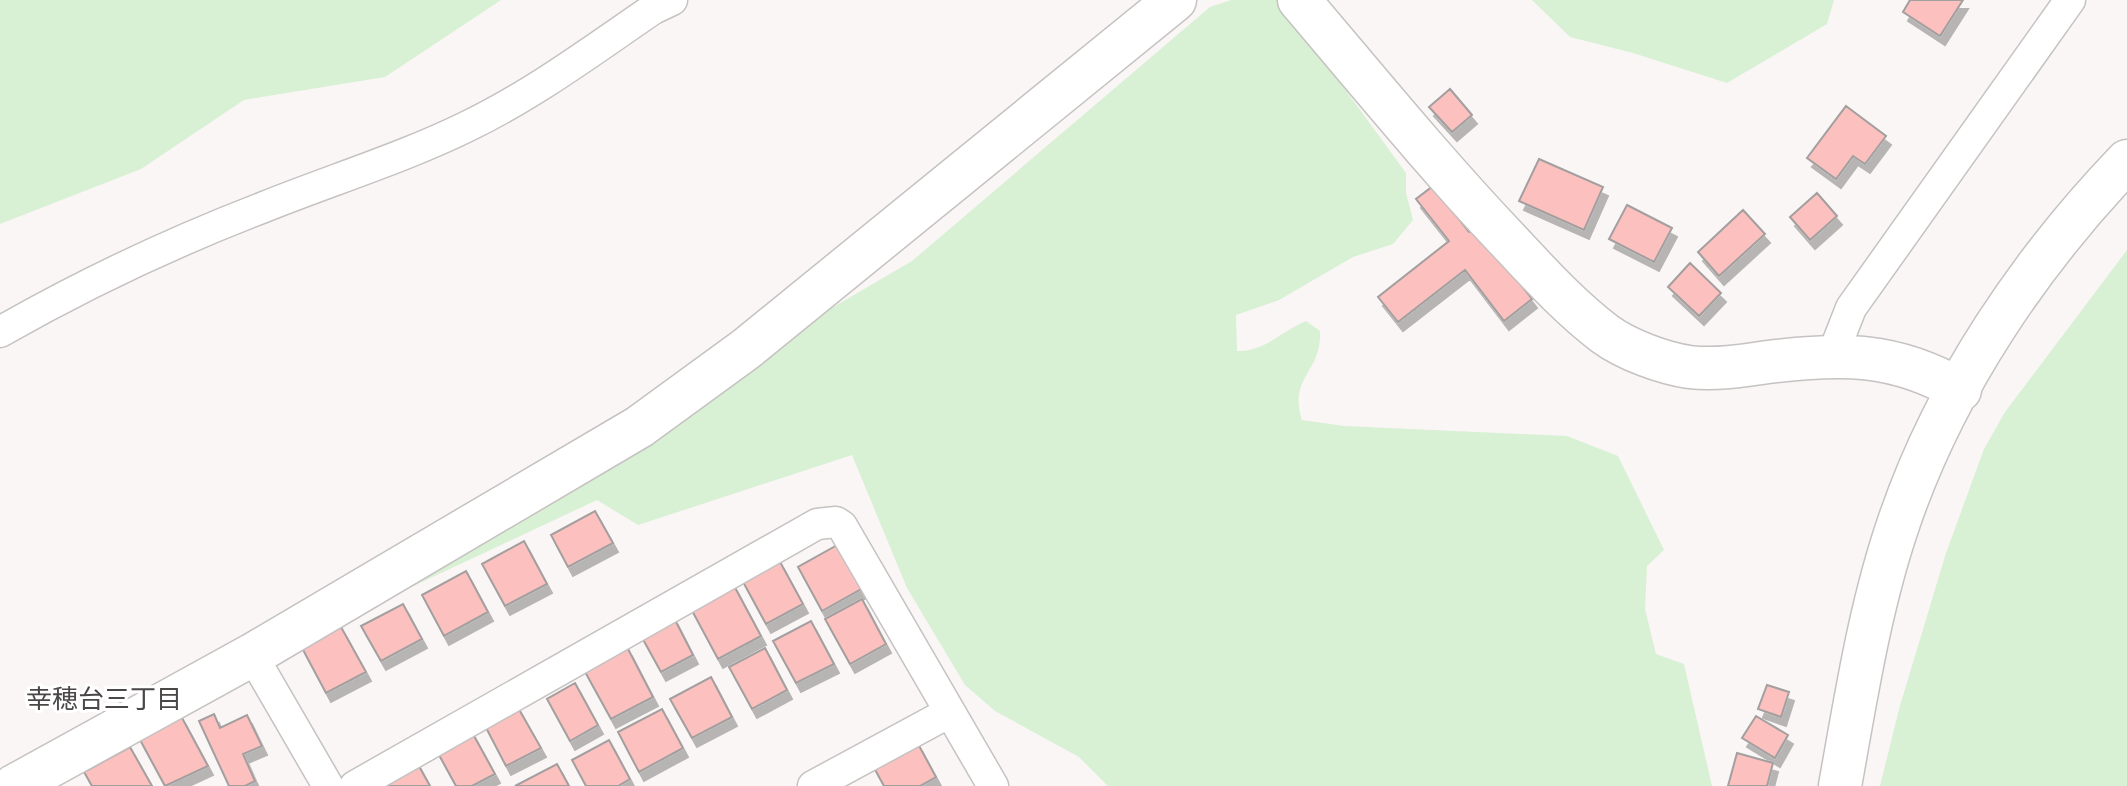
<svg xmlns="http://www.w3.org/2000/svg" width="2127" height="786" font-family="Quicksand,'Noto Sans JP',sans-serif">
  <style>
    .green { fill: #d8f0d3 }
    .building { fill: #fcc0bf; stroke: #a39f9f; stroke-width: 2; filter: url(#shadow) }
    .lines { fill: none; stroke-linecap: round; stroke-linejoin: round }
    .street-casing { stroke: #c6c2c2; stroke-width: 33 }
    .secondary-casing { stroke: #c6c2c2; stroke-width: 45 }
    .street { stroke: #fff; stroke-width: 30 }
    .secondary { stroke: #fff; stroke-width: 42 }
    .labels { text-anchor: middle; stroke-width: 6; stroke-linejoin: round; paint-order: stroke }
    .neighbourhood-label { font-size: 26px; fill: #4a4747; stroke: #fff }
  </style>
  <defs>
    <filter id="shadow"><feDropShadow dx="5" dy="9" stdDeviation="0" flood-color="#0004"/></filter>
  </defs>
  <rect width="100%" height="100%" fill="#faf6f6"/>
  <path class="green" d="M 0,0 L 501,0 L 385,77 L 244,100 L 141,169 L 0,224 Z
    M 1231,0 L 1280,0 L 1406,173 L 1406,193 L 1413,220 L 1393,244 L 1353,257 L 1279,300 L 1236,315 L 1237,351 C 1264,352 1282,331 1306,321 L 1320,331 C 1322,373 1288,377 1302,420 L 1344,426 L 1567,436 L 1618,456 L 1664,550 L 1647,566 L 1645,609 L 1656,654 L 1684,664 L 1712,786 L 1108,786 L 1079,757 L 995,711 L 965,685 L 907,588 L 852,455 L 638,525 L 597,500 L 358,612 L 336,598 L 912,261 L 1210,7 Z
    M 1532,0 L 1834,0 L 1827,24 L 1727,83 L 1633,53 L 1570,37 Z
    M 2127,250 L 2127,786 L 1880,786 L 1899,709 L 1946,553 L 1984,449 L 2005,412 Z"/>
  <path class="building" d="M 1910,0 L 1963,0 L 1940,36 L 1903,12 Z
    M 1450,89 L 1472,115 L 1452,132 L 1429,107 Z
    M 1846,106 L 1886,136 L 1865,164 L 1853,156 L 1836,179 L 1807,158 Z
    M 1539,159 L 1603,187 L 1584,230 L 1519,201 Z
    M 1433,186 L 1469,232 L 1476,227 L 1532,299 L 1504,321 L 1465,270 L 1398,322 L 1378,297 L 1449,241 L 1416,199 Z
    M 1817,193 L 1837,216 L 1810,240 L 1790,217 Z
    M 1627,205 L 1672,228 L 1654,262 L 1609,239 Z
    M 1743,210 L 1765,234 L 1719,276 L 1698,252 Z
    M 1690,263 L 1721,293 L 1699,316 L 1668,287 Z
    M 595,511 L 613,543 L 568,567 L 551,535 Z
    M 524,541 L 547,584 L 505,606 L 482,564 Z
    M 839,544 L 863,588 L 822,611 L 798,567 Z
    M 779,560 L 803,604 L 766,624 L 742,580 Z
    M 466,571 L 488,612 L 444,636 L 422,595 Z
    M 732,582 L 761,636 L 718,659 L 689,605 Z
    M 862,599 L 886,644 L 850,664 L 825,619 Z
    M 403,604 L 422,639 L 381,661 L 361,626 Z
    M 673,616 L 693,655 L 661,672 L 640,634 Z
    M 811,621 L 834,664 L 796,683 L 773,641 Z
    M 341,627 L 366,672 L 326,693 L 302,648 Z
    M 627,647 L 653,697 L 611,719 L 584,670 Z
    M 765,648 L 787,690 L 752,709 L 729,667 Z
    M 711,677 L 732,717 L 692,738 L 670,699 Z
    M 575,683 L 598,725 L 570,741 L 547,699 Z
    M 1767,685 L 1789,692 L 1781,717 L 1758,709 Z
    M 516,704 L 541,748 L 506,766 L 483,722 Z
    M 662,709 L 683,748 L 639,772 L 618,732 Z
    M 214,714 L 220,728 L 247,715 L 262,746 L 243,754 L 255,781 L 245,786 L 229,786 L 199,721 Z
    M 181,716 L 208,766 L 165,786 L 139,738 Z
    M 1756,716 L 1788,735 L 1775,758 L 1742,738 Z
    M 468,725 L 495,774 L 472,786 L 456,786 L 433,744 Z
    M 609,740 L 630,779 L 618,786 L 586,786 L 572,760 Z
    M 917,742 L 936,777 L 920,786 L 884,786 L 873,766 Z
    M 130,747 L 152,786 L 92,786 L 84,772 Z
    M 1737,753 L 1773,763 L 1767,786 L 1728,786 Z
    M 414,757 L 430,786 L 383,786 Z
    M 557,764 L 569,786 L 515,786 Z"/>
  <g class="lines">
    <defs>
      <path id="street" d="M 0,332 C 84,284 173,242 264,207 C 331,180 403,158 468,126 C 534,94 593,50 653,9 L 672,0
        M 1833,354 L 1851,308 L 2070,0
        M 252,655 L 328,786
        M 355,786 L 817,524 L 836,522 L 842,526 L 993,786
        M 813,786 L 948,713"/>
      <path id="secondary" d="M 1299,0 C 1367,80 1433,161 1505,237 C 1537,271 1568,306 1605,334 C 1627,350 1663,363 1689,367 C 1715,370 1742,366 1768,362 C 1841,353 1894,352 1960,390
        M 14,786 L 252,655 L 639,427 L 746,349 L 1175,0
        M 1840,786 C 1856,697 1870,605 1900,519 C 1946,386 2030,262 2127,161"/>
    </defs>
    <use href="#street" class="street-casing"/>
    <use href="#secondary" class="secondary-casing"/>
    <use href="#street" class="street"/>
    <use href="#secondary" class="secondary"/>
  </g>
  <g class="labels">
    <g class="neighbourhood-label">
      <text x="104" y="708">幸穂台三丁目</text>
    </g>
  </g>
</svg>
